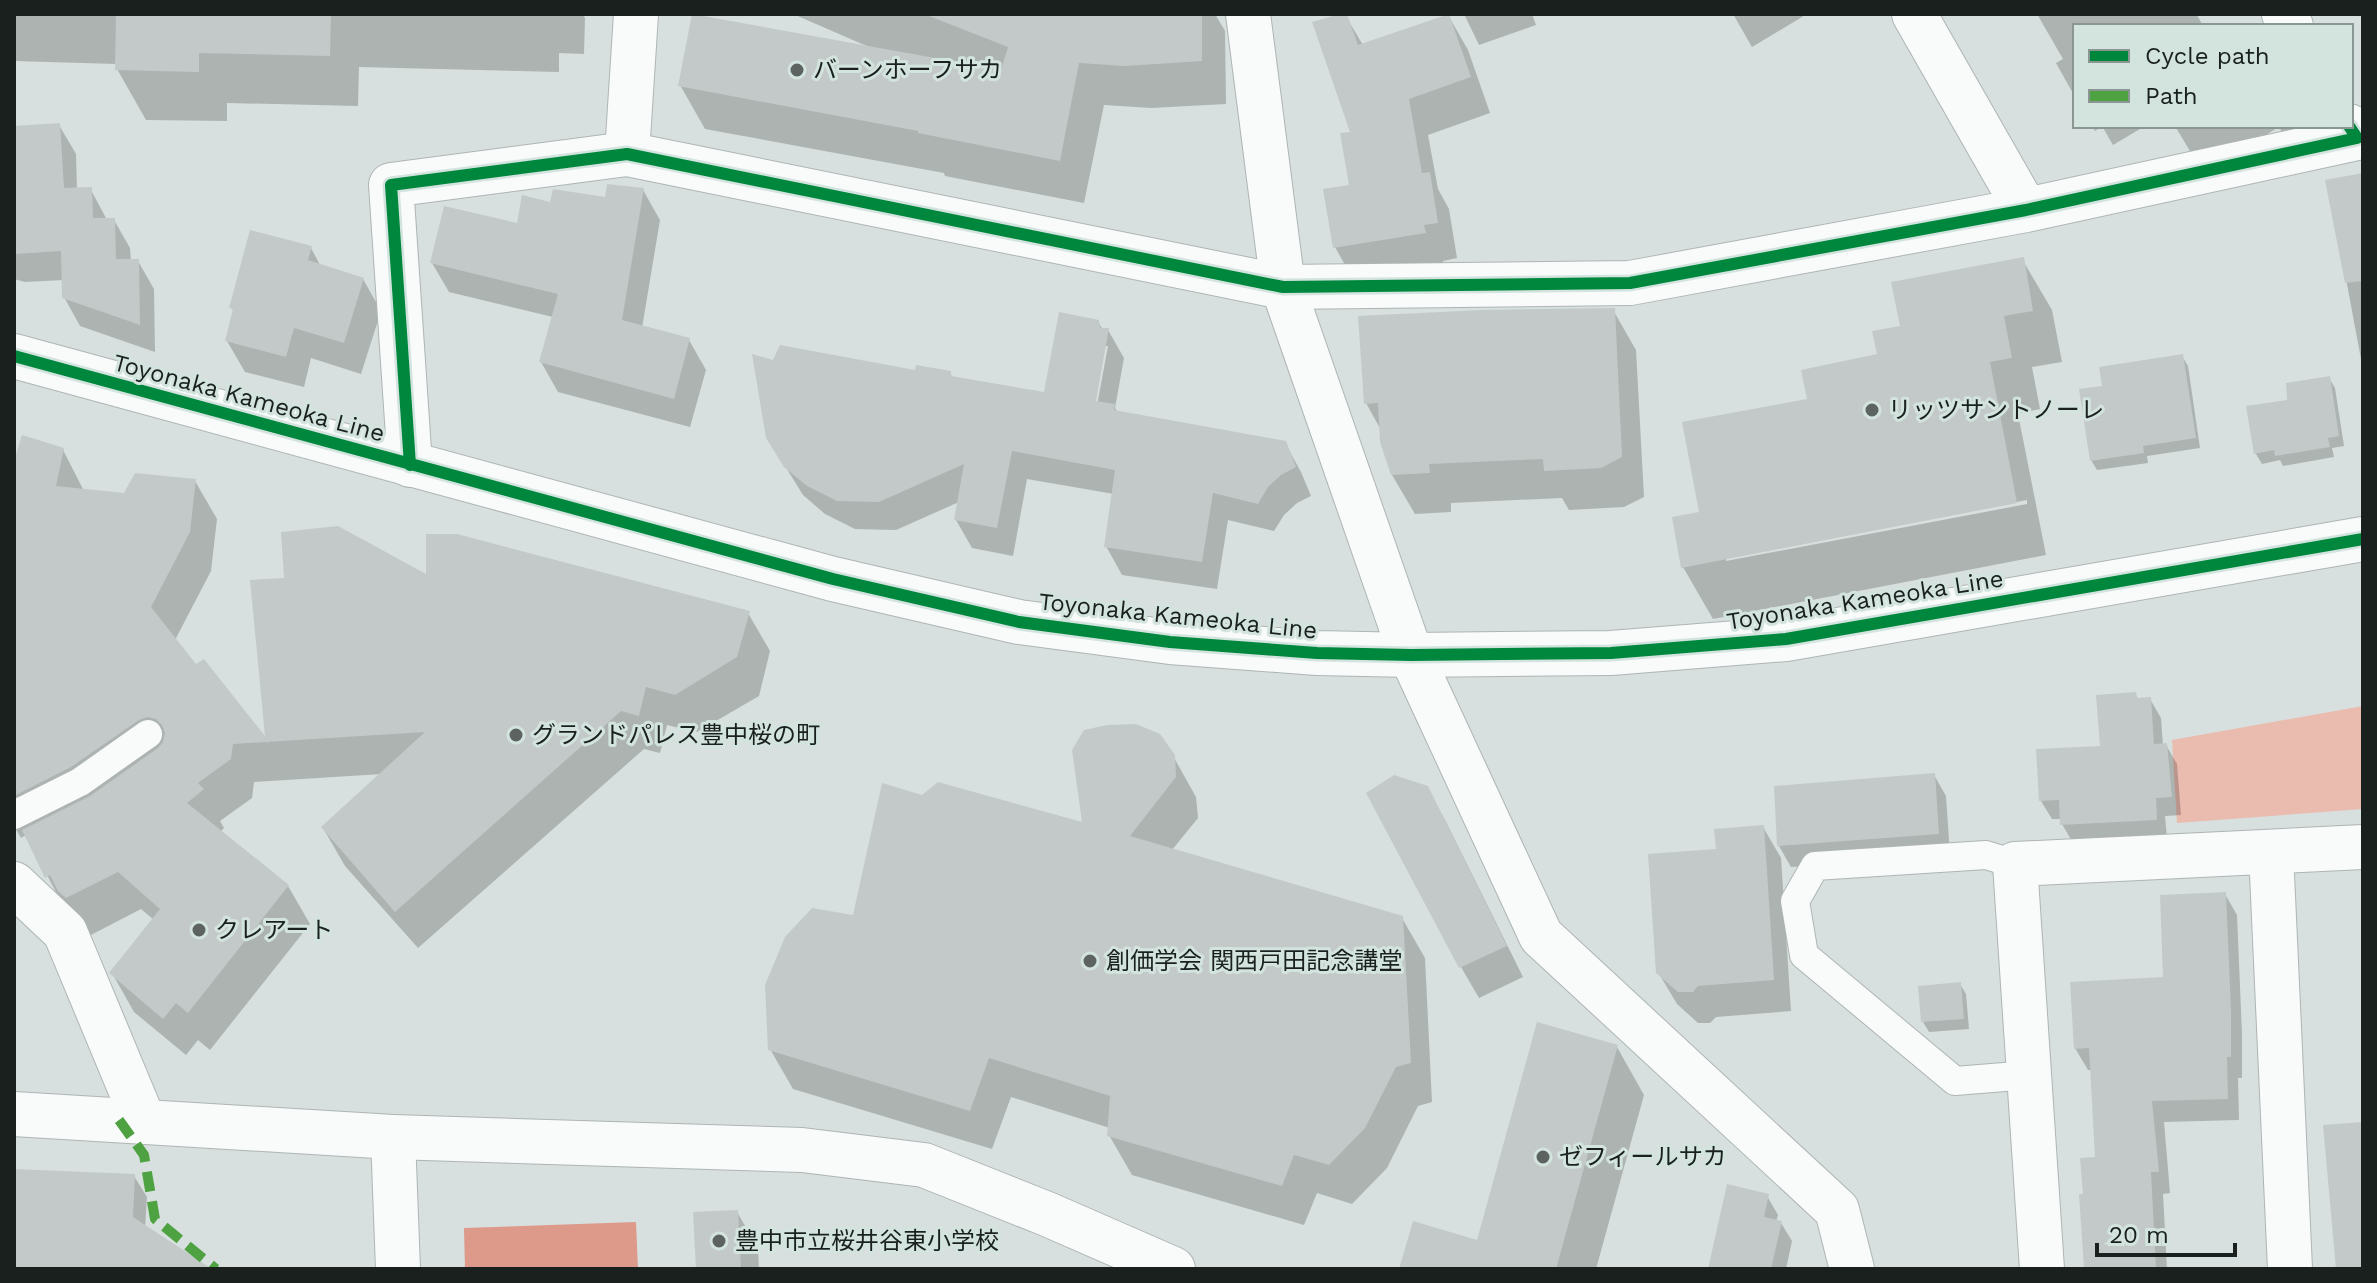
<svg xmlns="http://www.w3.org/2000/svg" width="2377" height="1283" font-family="'Work Sans','Noto Sans JP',sans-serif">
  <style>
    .green { fill: #eabbaf }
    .water { fill: #dd998a }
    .shadow { fill: #0003; fill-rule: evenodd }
    .building { fill: #c3c9c8 }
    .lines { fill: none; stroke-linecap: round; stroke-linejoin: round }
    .service-casing { stroke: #aeb5b4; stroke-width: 30 }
    .minor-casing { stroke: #aeb5b4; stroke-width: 46 }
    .tertiary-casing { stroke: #aeb5b4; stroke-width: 46 }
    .primary-casing { stroke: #aeb5b4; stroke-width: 46 }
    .service { stroke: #f9fafa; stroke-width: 28 }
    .minor { stroke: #f9fafa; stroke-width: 44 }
    .tertiary { stroke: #f9fafa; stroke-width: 44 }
    .primary { stroke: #f9fafa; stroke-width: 44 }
    .quiet { stroke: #4fa241; stroke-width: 10; stroke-dasharray: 20 10; stroke-linecap: butt }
    .cycleway-casing { stroke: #d3e4df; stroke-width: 17 }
    .cycleway { stroke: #00873e; stroke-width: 12 }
    .poi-dot { fill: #5c6361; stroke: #d3e4df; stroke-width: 3 }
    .labels { text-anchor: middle; stroke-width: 6; stroke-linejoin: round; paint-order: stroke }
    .poi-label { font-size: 24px; fill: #19201e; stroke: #d3e4df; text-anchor: start }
    .street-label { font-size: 24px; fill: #19201e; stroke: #d3e4df }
  </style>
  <rect width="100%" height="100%" fill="#d7e0de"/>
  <path class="green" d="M 2363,706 L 2363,809 L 2177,823 L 2172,740 Z"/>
  <path class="water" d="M 636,1222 L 638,1269 L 465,1269 L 464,1228 Z"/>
  <path class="shadow" d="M 14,14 L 583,14 L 585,18 L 584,54 L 559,53 L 559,72 L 359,67 L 358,106 L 227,103 L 227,121 L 146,120 L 117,69 L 117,64 L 14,61 Z
    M 793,14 L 1215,14 L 1225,31 L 1226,104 L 1151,108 L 1104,105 L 1084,203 L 945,176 L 944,173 L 705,129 L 680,85 L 869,47 Z
    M 1464,14 L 1532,14 L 1536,25 L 1479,45 Z
    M 1733,14 L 1807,14 L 1752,47 Z
    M 2037,14 L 2199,14 L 2197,15 L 2203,26 L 2075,26 L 2075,97 L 2056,63 L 2063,59 Z
    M 1345,15 L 1363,45 L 1448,15 L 1468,50 L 1490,113 L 1428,135 L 1438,189 L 1449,209 L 1457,258 L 1443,261 L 1445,269 L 1355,283 L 1335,247 L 1352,186 L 1353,133 Z
    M 59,125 L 76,154 L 77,190 L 91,190 L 107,220 L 114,220 L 130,248 L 131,261 L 138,261 L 154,289 L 155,352 L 80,326 L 64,297 L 64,280 L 25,282 L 14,279 L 14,128 Z
    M 2092,126 L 2145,126 L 2113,145 L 2102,126 L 2095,131 Z
    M 2175,126 L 2315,126 L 2290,147 L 2279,127 L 2203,173 Z
    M 2363,175 L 2363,370 L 2328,182 Z
    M 643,190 L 660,220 L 642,328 L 689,340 L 706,370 L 690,427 L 558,392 L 541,362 L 553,317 L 449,292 L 432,263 L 518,226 L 551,205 L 607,199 Z
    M 311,248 L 321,267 L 363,279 L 381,311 L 361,374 L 311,358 L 304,387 L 245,372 L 227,341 L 234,312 L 231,307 Z
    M 2022,259 L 2052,310 L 2062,362 L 2032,367 L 2040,409 L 2018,414 L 2046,555 L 1713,619 L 1683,567 L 1701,513 L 1809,400 L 1879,356 L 1902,327 ZM 2027,500 L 2027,504 L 1726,561 L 1726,557 Z
    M 1613,310 L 1636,350 L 1644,497 L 1624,507 L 1569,510 L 1562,498 L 1451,503 L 1451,512 L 1415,514 L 1392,475 L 1381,430 L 1366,403 Z
    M 1098,322 L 1103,330 L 1108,330 L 1124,358 L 1115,408 L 1118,413 L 1285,443 L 1301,472 L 1311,496 L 1297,503 L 1284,515 L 1274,531 L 1228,520 L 1217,589 L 1122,575 L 1106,546 L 1114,494 L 1027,479 L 1013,556 L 972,548 L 956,520 L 959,502 L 896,530 L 855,529 L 825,514 L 803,495 L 785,466 L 774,362 L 950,373 L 953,378 L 1046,394 ZM 1104,346 L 1108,346 L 1096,411 L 1092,410 Z
    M 2182,356 L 2188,366 L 2200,448 L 2147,456 L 2148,463 L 2097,470 L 2091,460 L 2105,387 Z
    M 2329,378 L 2335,388 L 2344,446 L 2332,448 L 2334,457 L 2283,466 L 2280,460 L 2262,464 L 2256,454 L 2249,408 L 2289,401 Z
    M 63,450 L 84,491 L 125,495 L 195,481 L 217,519 L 211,571 L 175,640 L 196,667 L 203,661 L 268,743 L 252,581 L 428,578 L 748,613 L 770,651 L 759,696 L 697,732 L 667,725 L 660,753 L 644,749 L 418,948 L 345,866 L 323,828 L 382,774 L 254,782 L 252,798 L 220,821 L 224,828 L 220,832 L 288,886 L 310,924 L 210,1050 L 198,1040 L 186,1055 L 134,1012 L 112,973 L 154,920 L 141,909 L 89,936 L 68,915 L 26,835 L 21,838 L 14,826 L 14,457 Z
    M 2135,694 L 2139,700 L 2150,699 L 2161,718 L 2163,746 L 2166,745 L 2177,764 L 2181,815 L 2165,816 L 2167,838 L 2073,843 L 2062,824 L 2062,819 L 2052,819 L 2041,801 L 2102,747 Z
    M 1173,756 L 1196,797 L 1198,818 L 1172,850 L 1402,918 L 1425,958 L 1432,1102 L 1418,1106 L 1387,1168 L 1352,1204 L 1317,1193 L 1304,1225 L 1132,1175 L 1109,1135 L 1110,1128 L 1011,1097 L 992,1149 L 793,1089 L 770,1049 L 855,917 L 922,797 L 1084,825 Z
    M 1934,775 L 1946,796 L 1950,855 L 1791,867 L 1779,846 Z
    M 1427,788 L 1445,820 L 1523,977 L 1479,998 L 1461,967 Z
    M 1763,827 L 1781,858 L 1791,1011 L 1716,1017 L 1710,1023 L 1698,1023 L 1677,1004 L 1658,972 L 1718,851 Z
    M 2225,894 L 2237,915 L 2242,1034 L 2242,1078 L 2238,1078 L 2239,1120 L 2164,1122 L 2170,1193 L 2163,1194 L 2167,1269 L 2086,1269 L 2085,1196 L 2097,1159 L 2092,1070 L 2088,1070 L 2075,1048 L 2166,979 Z
    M 1960,984 L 1966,994 L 1969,1029 L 1929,1032 L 1923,1022 Z
    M 1617,1047 L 1644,1095 L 1596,1269 L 1401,1269 L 1478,1242 Z
    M 14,1171 L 134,1176 L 147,1197 L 145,1228 L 202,1269 L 14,1269 Z
    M 1767,1196 L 1778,1215 L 1776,1222 L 1781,1223 L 1792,1241 L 1786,1269 L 1710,1269 Z
    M 737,1212 L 758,1248 L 759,1269 L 698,1269 Z"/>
  <path class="building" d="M 116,14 L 331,14 L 330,56 L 199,53 L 199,72 L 115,70 Z
    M 692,14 L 1001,70 L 1008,47 L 929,16 L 930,14 L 1202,14 L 1202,61 L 1125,66 L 1079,63 L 1060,161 L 918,133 L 918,131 L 678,86 Z
    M 1340,14 L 1347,14 L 1358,45 L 1449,14 L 1471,77 L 1409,99 L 1422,173 L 1430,172 L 1438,223 L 1424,225 L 1426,233 L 1333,248 L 1323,189 L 1349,185 L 1340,133 L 1350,132 L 1312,22 Z
    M 60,123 L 64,188 L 92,187 L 93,218 L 115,218 L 116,259 L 139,259 L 140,325 L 62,298 L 61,251 L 15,254 L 14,126 Z
    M 2363,173 L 2363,281 L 2345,283 L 2325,180 Z
    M 607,184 L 644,188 L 622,320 L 690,338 L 674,399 L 539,362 L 558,294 L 430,263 L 444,206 L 517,223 L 522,195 L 550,202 L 553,189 L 605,197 Z
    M 250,230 L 312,246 L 308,260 L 364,278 L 344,343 L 294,328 L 286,357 L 225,341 L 233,309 L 229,308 Z
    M 2024,257 L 2033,311 L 2004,316 L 2012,358 L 1990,362 L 2017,503 L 1681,568 L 1672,517 L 1699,512 L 1682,422 L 1807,399 L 1801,370 L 1877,354 L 1872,331 L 1900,326 L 1891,282 Z
    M 1615,308 L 1622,457 L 1601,468 L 1544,471 L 1543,459 L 1429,464 L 1430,473 L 1391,475 L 1380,442 L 1378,403 L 1364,404 L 1358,316 L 1482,310 Z
    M 1059,312 L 1099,320 L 1100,328 L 1109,328 L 1096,401 L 1115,404 L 1114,410 L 1286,441 L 1296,467 L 1281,475 L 1268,487 L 1258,504 L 1213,493 L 1202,562 L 1104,547 L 1115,470 L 1012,451 L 997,528 L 954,520 L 964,464 L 879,502 L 837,501 L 807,486 L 784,467 L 766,438 L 752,354 L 773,360 L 780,345 L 915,370 L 916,365 L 951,371 L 951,376 L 1044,392 Z
    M 2183,354 L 2196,438 L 2143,446 L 2144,453 L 2090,461 L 2079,389 L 2102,386 L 2099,367 Z
    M 2330,376 L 2339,436 L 2328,438 L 2330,447 L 2275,456 L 2274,450 L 2254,454 L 2246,406 L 2287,400 L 2286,383 Z
    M 22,435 L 64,448 L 56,486 L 124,493 L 135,473 L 196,479 L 190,532 L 151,607 L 196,664 L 204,659 L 265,736 L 250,580 L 284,578 L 281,532 L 338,526 L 426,574 L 426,534 L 457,534 L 750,611 L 737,657 L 675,695 L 646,687 L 639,716 L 621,711 L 395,912 L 321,827 L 425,732 L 233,744 L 231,759 L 198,783 L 204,789 L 187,803 L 289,885 L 188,1013 L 176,1003 L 163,1019 L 109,973 L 160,909 L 118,872 L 66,898 L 58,891 L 50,875 L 45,878 L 22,830 L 90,796 L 158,748 L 163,742 L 165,733 L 162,725 L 156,719 L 147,717 L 139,720 L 71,767 L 14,796 L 14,461 Z
    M 2136,692 L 2137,698 L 2151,697 L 2154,744 L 2167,743 L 2172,797 L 2156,798 L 2157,820 L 2060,825 L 2059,800 L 2039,801 L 2036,749 L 2100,746 L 2096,695 Z
    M 1136,724 L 1160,734 L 1175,755 L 1176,777 L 1130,836 L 1403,916 L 1411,1063 L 1396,1067 L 1365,1128 L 1329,1165 L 1294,1155 L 1282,1186 L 1107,1136 L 1110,1096 L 989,1058 L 970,1111 L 768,1050 L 765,985 L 785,937 L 812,908 L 853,915 L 882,783 L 922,795 L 938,782 L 1082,822 L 1072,750 L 1084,730 L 1107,725 Z
    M 1935,773 L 1939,834 L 1777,846 L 1774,786 Z
    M 1394,775 L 1428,786 L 1507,946 L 1459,968 L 1366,793 Z
    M 1764,825 L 1774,980 L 1698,986 L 1693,992 L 1678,992 L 1656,973 L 1648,854 L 1716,849 L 1714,829 Z
    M 2226,892 L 2231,1011 L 2231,1057 L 2227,1057 L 2228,1099 L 2152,1101 L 2159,1172 L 2151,1172 L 2156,1269 L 2084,1269 L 2079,1194 L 2083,1194 L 2080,1158 L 2095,1157 L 2089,1048 L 2074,1049 L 2070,982 L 2163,977 L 2160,895 Z
    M 1961,982 L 1964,1019 L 1921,1022 L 1918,986 Z
    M 1537,1022 L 1618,1045 L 1556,1269 L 1399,1269 L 1413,1221 L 1477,1240 Z
    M 2363,1122 L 2363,1269 L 2336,1269 L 2323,1125 Z
    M 14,1169 L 135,1174 L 133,1217 L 212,1269 L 14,1269 Z
    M 1727,1184 L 1769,1194 L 1764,1217 L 1782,1221 L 1771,1269 L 1708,1269 Z
    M 738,1210 L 741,1269 L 696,1269 L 693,1212 Z"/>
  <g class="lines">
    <defs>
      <path id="service" d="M 14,815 L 80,782 L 148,734
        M 2015,864 L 1986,855 L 1815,866 L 1795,901 L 1804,955 L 1955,1081 L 2029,1075"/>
      <path id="minor" d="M 1914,14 L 2026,210
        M 2284,14 L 2291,26
        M 627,154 L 636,14
        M 410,465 L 391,185 L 627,154 L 1283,287 L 1630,283 L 2026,210 L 2357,138 L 2349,126
        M 2271,852 L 2290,1269
        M 14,884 L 65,932 L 144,1122
        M 393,1137 L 398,1269
        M 2042,1269 L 2015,864 L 2363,847"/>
      <path id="tertiary" d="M 1248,14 L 1283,287 L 1411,655 L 1541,936 L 1837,1210 L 1852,1269
        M 14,1114 L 393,1137 L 802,1150 L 924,1165 L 1047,1214 L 1173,1269"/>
      <path id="primary" d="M 14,356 L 833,579 L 1019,622 L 1170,642 L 1317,653 L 1411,655 L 1611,653 L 1786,639 L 2363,539"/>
    </defs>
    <use href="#service" class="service-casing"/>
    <use href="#minor" class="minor-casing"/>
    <use href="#tertiary" class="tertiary-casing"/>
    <use href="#primary" class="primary-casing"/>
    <use href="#service" class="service"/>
    <use href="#minor" class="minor"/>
    <use href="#tertiary" class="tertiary"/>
    <use href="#primary" class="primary"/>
    <path class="quiet" d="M 119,1120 L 144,1155 L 155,1219 L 216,1269"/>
    <defs>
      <path id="cycleway" d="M 14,356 L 833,579 L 1019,622 L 1170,642 L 1317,653 L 1411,655 L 1611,653 L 1786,639 L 2363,539
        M 410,465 L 391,185 L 627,154 L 1283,287 L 1630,283 L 2026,210 L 2357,138 L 2349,126"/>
    </defs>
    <use href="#cycleway" class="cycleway-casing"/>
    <use href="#cycleway" class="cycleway"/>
  </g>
  <g class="poi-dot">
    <circle cx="797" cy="70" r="8"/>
    <circle cx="1872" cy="410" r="8"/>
    <circle cx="516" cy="735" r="8"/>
    <circle cx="199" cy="930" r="8"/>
    <circle cx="1090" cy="961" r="8"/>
    <circle cx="1543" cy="1157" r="8"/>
    <circle cx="719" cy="1241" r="8"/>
  </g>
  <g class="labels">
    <g class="poi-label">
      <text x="813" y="78">バーンホーフサカ</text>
      <text x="1888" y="418">リッツサントノーレ</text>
      <text x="532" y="743">グランドパレス豊中桜の町</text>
      <text x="215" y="938">クレアート</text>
      <text x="1106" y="969">創価学会 関西戸田記念講堂</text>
      <text x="1559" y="1165">ゼフィールサカ</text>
      <text x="735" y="1249">豊中市立桜井谷東小学校</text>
    </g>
    <g class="street-label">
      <text transform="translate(249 398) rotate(15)" y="8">Toyonaka Kameoka Line</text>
      <text transform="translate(1865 600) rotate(-9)" y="8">Toyonaka Kameoka Line</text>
      <text transform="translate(1178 616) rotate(6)" y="8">Toyonaka Kameoka Line</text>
    </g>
  </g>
  <rect width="2377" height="1283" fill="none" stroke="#19201e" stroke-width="32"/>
  <rect x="2073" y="24" width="280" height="104" fill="#d3e4df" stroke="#899692" stroke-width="2"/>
  <rect x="2089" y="50" width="40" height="12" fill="#00873e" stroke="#899692" stroke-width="2"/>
  <text x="2145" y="64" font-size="24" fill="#19201e">Cycle path</text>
  <rect x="2089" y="90" width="40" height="12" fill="#4fa241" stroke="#899692" stroke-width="2"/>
  <text x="2145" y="104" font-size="24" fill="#19201e">Path</text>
  <path d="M2097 1243v12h138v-12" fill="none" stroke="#19201e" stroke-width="4"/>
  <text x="2109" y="1243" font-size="24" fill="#19201e" stroke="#d3e4df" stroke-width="6" paint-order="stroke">20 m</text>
</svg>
